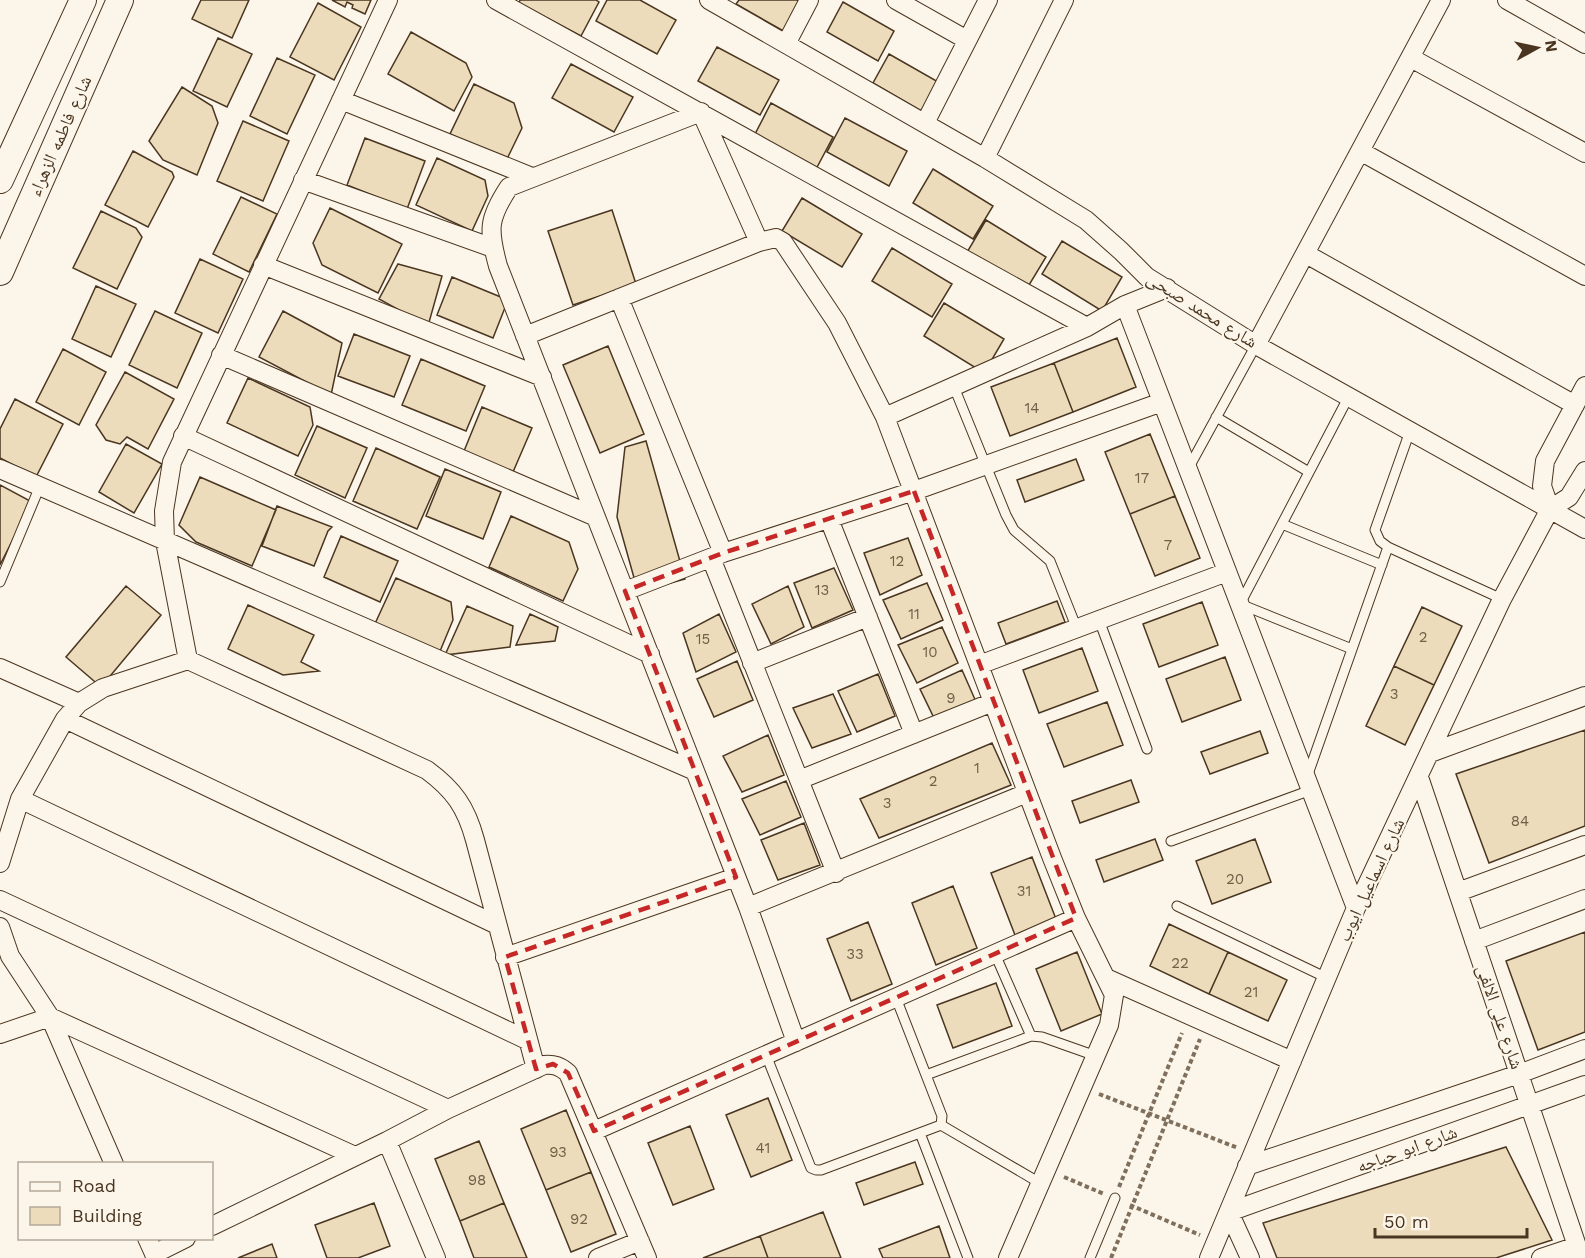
<svg xmlns="http://www.w3.org/2000/svg" width="1585" height="1258" font-family="'Work Sans','Noto Naskh Arabic',sans-serif">
  <style>
    .building { fill: #ecdcbc; stroke: #4a3520; stroke-width: 1.5 }
    .lines { fill: none; stroke-linecap: round; stroke-linejoin: round }
    .lane-casing { stroke: #4a3520; stroke-width: 11 }
    .street-casing { stroke: #4a3520; stroke-width: 20 }
    .secondary-casing { stroke: #4a3520; stroke-width: 28 }
    .path { stroke: #7f6f5c; stroke-width: 4; stroke-dasharray: 4.5 3; stroke-linecap: butt }
    .lane { stroke: #fbf6e9; stroke-width: 9 }
    .street { stroke: #fbf6e9; stroke-width: 18 }
    .secondary { stroke: #fbf6e9; stroke-width: 26 }
    .marked { fill: none; stroke: #c62828; stroke-width: 4.5; stroke-dasharray: 12 8; stroke-linejoin: round }
    .labels { text-anchor: middle; stroke-width: 4.5; stroke-linejoin: round; paint-order: stroke }
    .number-label { font-size: 15px; fill: #725f47 }
    .street-label { font-size: 18px; fill: #4a3520; stroke: #fbf6e9 }
  </style>
  <rect width="100%" height="100%" fill="#fbf6e9"/>
  <path class="building" d="M 201,0 L 249,0 L 232,38 L 192,19 Z
    M 332,0 L 371,0 L 365,14 L 352,8 L 353,5 L 347,2 L 345,7 Z
    M 520,0 L 596,0 L 599,2 L 581,36 L 519,3 Z
    M 607,0 L 640,0 L 676,20 L 657,54 L 596,21 Z
    M 739,0 L 797,0 L 804,4 L 787,33 L 736,4 Z
    M 843,2 L 894,31 L 878,61 L 827,32 Z
    M 318,3 L 361,27 L 334,80 L 290,57 Z
    M 411,32 L 466,63 L 472,77 L 454,111 L 388,74 Z
    M 218,38 L 252,54 L 227,107 L 193,91 Z
    M 717,47 L 779,80 L 760,115 L 698,81 Z
    M 889,54 L 940,83 L 923,112 L 873,83 Z
    M 277,58 L 315,75 L 287,134 L 250,116 Z
    M 571,64 L 633,97 L 614,132 L 552,98 Z
    M 474,84 L 514,103 L 522,128 L 506,161 L 450,134 Z
    M 182,87 L 212,106 L 218,123 L 197,175 L 163,160 L 149,141 Z
    M 771,103 L 833,137 L 815,171 L 753,138 Z
    M 845,118 L 907,151 L 889,186 L 827,152 Z
    M 243,121 L 289,141 L 263,201 L 217,181 Z
    M 365,138 L 425,161 L 407,209 L 347,185 Z
    M 133,151 L 172,172 L 174,177 L 148,227 L 105,205 Z
    M 437,158 L 485,180 L 488,196 L 472,231 L 416,205 Z
    M 933,169 L 993,206 L 973,239 L 913,203 Z
    M 241,197 L 277,214 L 249,272 L 213,254 Z
    M 802,198 L 862,234 L 842,267 L 782,231 Z
    M 330,208 L 402,244 L 378,293 L 322,265 L 313,243 Z
    M 612,210 L 636,284 L 573,305 L 548,231 Z
    M 101,211 L 136,228 L 142,237 L 117,289 L 73,268 Z
    M 986,220 L 1046,257 L 1026,290 L 966,254 Z
    M 1062,241 L 1122,277 L 1102,311 L 1042,274 Z
    M 892,248 L 952,284 L 932,317 L 872,281 Z
    M 200,259 L 243,279 L 218,333 L 175,313 Z
    M 398,264 L 442,276 L 428,326 L 379,299 Z
    M 452,277 L 508,300 L 493,338 L 437,315 Z
    M 96,286 L 136,304 L 111,357 L 72,339 Z
    M 944,303 L 1004,339 L 984,373 L 924,336 Z
    M 155,311 L 202,333 L 177,388 L 129,365 Z
    M 283,311 L 342,343 L 331,395 L 259,357 Z
    M 354,334 L 410,356 L 394,397 L 338,376 Z
    M 1117,338 L 1136,387 L 1073,412 L 1054,363 Z
    M 608,346 L 644,434 L 600,453 L 563,365 Z
    M 63,349 L 106,372 L 79,425 L 36,402 Z
    M 421,359 L 485,386 L 466,431 L 402,405 Z
    M 1054,363 L 1073,412 L 1010,436 L 991,387 Z
    M 125,372 L 174,399 L 148,449 L 127,437 L 120,444 L 106,440 L 96,425 Z
    M 248,378 L 310,407 L 313,425 L 298,456 L 227,423 Z
    M 15,399 L 63,424 L 36,477 L 0,458 L 0,429 Z
    M 482,407 L 532,428 L 513,472 L 464,451 Z
    M 317,426 L 367,448 L 345,498 L 295,475 Z
    M 1150,434 L 1175,496 L 1130,514 L 1105,452 Z
    M 646,441 L 685,579 L 638,592 L 617,517 L 625,447 Z
    M 126,444 L 162,464 L 134,513 L 99,492 Z
    M 376,448 L 440,477 L 417,529 L 353,501 Z
    M 1076,459 L 1084,480 L 1025,502 L 1017,480 Z
    M 445,469 L 501,492 L 483,539 L 426,516 Z
    M 200,477 L 276,510 L 252,566 L 196,542 L 179,525 Z
    M 0,485 L 32,502 L 0,565 Z
    M 1175,496 L 1200,558 L 1155,576 L 1130,514 Z
    M 277,506 L 332,527 L 328,531 L 314,566 L 262,546 Z
    M 511,516 L 569,542 L 578,569 L 563,601 L 489,567 Z
    M 341,536 L 398,561 L 380,602 L 324,577 Z
    M 908,538 L 922,575 L 880,595 L 864,553 Z
    M 834,568 L 853,610 L 812,628 L 794,583 Z
    M 396,578 L 451,602 L 453,620 L 438,656 L 373,628 Z
    M 927,583 L 943,620 L 901,639 L 883,600 Z
    M 126,586 L 161,615 L 101,687 L 66,657 Z
    M 788,586 L 804,627 L 771,644 L 752,604 Z
    M 1057,601 L 1065,622 L 1006,644 L 998,623 Z
    M 1202,602 L 1218,645 L 1159,667 L 1143,624 Z
    M 248,605 L 314,635 L 301,662 L 319,671 L 283,675 L 228,649 Z
    M 467,606 L 513,626 L 510,647 L 445,655 Z
    M 1422,607 L 1462,626 L 1434,685 L 1394,666 Z
    M 530,614 L 558,627 L 555,641 L 516,645 Z
    M 719,614 L 736,652 L 696,672 L 683,633 Z
    M 942,627 L 958,663 L 917,683 L 898,645 Z
    M 1082,648 L 1098,691 L 1039,713 L 1023,670 Z
    M 1225,657 L 1241,700 L 1182,722 L 1166,679 Z
    M 737,661 L 753,700 L 714,717 L 697,679 Z
    M 1394,666 L 1434,685 L 1405,745 L 1366,726 Z
    M 962,670 L 977,704 L 935,720 L 920,689 Z
    M 878,674 L 895,716 L 857,732 L 838,691 Z
    M 833,694 L 851,734 L 812,748 L 793,708 Z
    M 1107,702 L 1123,745 L 1064,767 L 1047,724 Z
    M 1585,730 L 1585,826 L 1489,863 L 1456,774 Z
    M 1260,731 L 1268,753 L 1210,774 L 1201,752 Z
    M 768,735 L 784,775 L 742,792 L 723,756 Z
    M 992,743 L 1011,785 L 879,838 L 860,799 Z
    M 1131,780 L 1139,802 L 1080,823 L 1072,801 Z
    M 786,781 L 801,817 L 760,835 L 742,799 Z
    M 804,823 L 820,865 L 778,880 L 761,840 Z
    M 1155,839 L 1163,860 L 1104,882 L 1096,860 Z
    M 1255,839 L 1271,882 L 1212,904 L 1196,861 Z
    M 1032,857 L 1056,919 L 1015,935 L 991,873 Z
    M 953,886 L 977,948 L 936,965 L 912,903 Z
    M 868,922 L 892,984 L 851,1001 L 827,939 Z
    M 1169,924 L 1228,952 L 1209,994 L 1150,966 Z
    M 1585,932 L 1585,1032 L 1538,1050 L 1506,961 Z
    M 1077,952 L 1102,1014 L 1061,1031 L 1036,969 Z
    M 1228,952 L 1287,980 L 1268,1021 L 1209,994 Z
    M 996,983 L 1012,1026 L 953,1048 L 937,1005 Z
    M 768,1098 L 792,1160 L 751,1177 L 726,1115 Z
    M 566,1110 L 591,1172 L 546,1190 L 521,1129 Z
    M 690,1126 L 714,1189 L 673,1205 L 648,1143 Z
    M 479,1141 L 504,1203 L 460,1221 L 435,1159 Z
    M 1506,1147 L 1552,1240 L 1496,1258 L 1277,1258 L 1263,1223 Z
    M 915,1162 L 923,1184 L 864,1205 L 856,1183 Z
    M 591,1172 L 616,1234 L 571,1252 L 546,1190 Z
    M 374,1203 L 390,1246 L 358,1258 L 327,1258 L 315,1225 Z
    M 504,1203 L 527,1258 L 474,1258 L 460,1221 Z
    M 823,1212 L 841,1258 L 768,1258 L 760,1236 Z
    M 939,1226 L 950,1258 L 883,1258 L 879,1249 Z
    M 760,1236 L 768,1258 L 703,1258 Z
    M 272,1244 L 277,1258 L 238,1258 Z"/>
  <g class="lines">
    <defs>
      <path id="lane" d="M 954,387 L 1006,515 L 1014,530 L 1050,561 L 1077,629
        M 1349,396 L 1240,604 L 1352,649
        M 1216,417 L 1309,472
        M 1410,431 L 1375,530 L 1380,541 L 1388,547 L 1502,599
        M 1188,469 L 1256,345
        M 1282,524 L 1382,565
        M 0,582 L 40,486
        M 1099,620 L 1147,749
        M 1307,777 L 1388,547
        M 1171,841 L 1311,790
        M 1177,906 L 1327,978
        M 995,954 L 1031,1036
        M 766,1055 L 811,1168 L 816,1170 L 821,1170 L 941,1125 L 942,1116 L 896,998
        M 926,1075 L 1031,1036 L 1042,1037 L 1096,1056
        M 941,1125 L 1040,1183
        M 920,1133 L 968,1258
        M 1090,1258 L 1115,1198"/>
      <path id="street" d="M 496,0 L 1087,327
        M 709,0 L 985,158 L 1086,220 L 1121,251 L 1147,277 L 1256,345 L 1585,529
        M 896,0 L 967,40
        M 1507,0 L 1585,44
        M 786,44 L 809,0
        M 1411,58 L 1585,153
        M 341,100 L 532,177
        M 925,123 L 988,0
        M 1360,151 L 1585,276
        M 985,158 L 1064,0
        M 303,180 L 493,248
        M 759,242 L 701,112 L 509,187 C 488,219 488,229 498,266 L 748,907 L 796,1042
        M 1306,254 L 1575,405
        M 263,265 L 542,377
        M 619,298 L 723,553
        M 1125,305 L 1356,908
        M 525,336 L 759,242 L 776,238 L 783,242 L 837,323 L 885,417 L 1052,858 L 1076,918 L 1114,995 L 1109,1025 L 1008,1258
        M 1256,345 L 1441,0
        M 221,355 L 596,517
        M 885,417 L 1087,327 L 1125,305 L 1167,288
        M 183,436 L 650,654
        M 0,469 L 695,771
        M 1550,509 L 1542,486 L 1545,461 L 1585,386
        M 1550,509 L 1569,497 L 1585,471
        M 829,519 L 914,734
        M 711,558 L 836,873
        M 625,591 L 723,553 L 914,491 L 1162,402
        M 188,660 L 165,541 L 164,511 L 172,462 L 388,0
        M 752,663 L 868,617
        M 979,665 L 1227,572
        M 0,668 L 79,703
        M 65,719 L 497,925
        M 1430,753 L 1585,696
        M 1419,777 L 1581,1258
        M 799,780 L 993,702
        M 20,799 L 527,1040
        M 0,863 L 20,799 L 65,719 L 79,703 L 103,688 L 188,660 L 427,770 C 454,790 466,807 475,840 L 536,1069
        M 1458,892 L 1585,845
        M 0,900 L 448,1109
        M 748,907 L 1027,793
        M 0,927 L 10,956 L 50,1017 L 114,1164
        M 1474,941 L 1585,899
        M 505,957 L 736,877
        M 1106,978 L 1292,1061
        M 0,1034 L 50,1017 L 355,1156
        M 594,1131 L 1076,918
        M 387,1141 L 436,1258
        M 1247,1166 L 1519,1074 L 1585,1049
        M 212,1226 L 387,1141 L 448,1109 L 544,1065 C 554,1064 560,1066 568,1073 L 647,1258
        M 147,1238 L 156,1258
        M 154,1254 L 186,1238
        M 598,1258 L 640,1241
        M 1209,1258 L 1356,908 L 1502,599 L 1550,509
        M 1250,1258 L 1229,1212 L 1585,1085
        M 1541,1258 L 1577,1246"/>
      <path id="secondary" d="M 0,180 L 83,0
        M 0,272 L 120,0"/>
    </defs>
    <use href="#lane" class="lane-casing"/>
    <use href="#street" class="street-casing"/>
    <use href="#secondary" class="secondary-casing"/>
    <path class="path" d="M 1099,1094 L 1238,1148
      M 1064,1177 L 1104,1194
      M 1119,1187 L 1182,1033
      M 1130,1205 L 1200,1235
      M 1111,1258 L 1200,1039"/>
    <use href="#lane" class="lane"/>
    <use href="#street" class="street"/>
    <use href="#secondary" class="secondary"/>
  </g>
  <path class="marked" d="M 914,491 L 1076,918 L 594,1131 L 568,1073 L 553,1064 L 536,1069 L 505,957 L 736,877 L 625,591 L 723,553 Z"/>
  <g class="labels">
    <g class="number-label">
      <text x="1032" y="413">14</text>
      <text x="1142" y="483">17</text>
      <text x="1168" y="550">7</text>
      <text x="897" y="566">12</text>
      <text x="822" y="595">13</text>
      <text x="914" y="619">11</text>
      <text x="1423" y="642">2</text>
      <text x="703" y="644">15</text>
      <text x="930" y="657">10</text>
      <text x="1394" y="699">3</text>
      <text x="951" y="703">9</text>
      <text x="977" y="773">1</text>
      <text x="933" y="786">2</text>
      <text x="887" y="808">3</text>
      <text x="1520" y="826">84</text>
      <text x="1235" y="884">20</text>
      <text x="1024" y="896">31</text>
      <text x="855" y="959">33</text>
      <text x="1180" y="968">22</text>
      <text x="1251" y="997">21</text>
      <text x="763" y="1153">41</text>
      <text x="558" y="1157">93</text>
      <text x="477" y="1185">98</text>
      <text x="579" y="1224">92</text>
    </g>
    <g class="street-label">
      <text transform="translate(60 136) rotate(-66)" y="6">شارع فاطمه الزهراء</text>
      <text transform="translate(1202 310) rotate(32)" y="6">شارع محمد صبحى</text>
      <text transform="translate(1371 880) rotate(-65)" y="6">شارع اسماعيل ايوب</text>
      <text transform="translate(1500 1017) rotate(71)" y="6">شارع على الالفى</text>
      <text transform="translate(1407 1149) rotate(-20)" y="6">شارع ابو حباجه</text>
    </g>
  </g>
  <rect x="18" y="1162" width="195" height="78" fill="#fbf6e9" stroke="#b4a999" stroke-width="1.5"/>
  <rect x="30" y="1182" width="30" height="9" fill="#fbf6e9" stroke="#b4a999" stroke-width="1.5"/>
  <text x="72" y="1192" font-size="18" fill="#4a3520">Road</text>
  <rect x="30" y="1207" width="30" height="18" fill="#ecdcbc" stroke="#b4a999" stroke-width="1.5"/>
  <text x="72" y="1222" font-size="18" fill="#4a3520">Building</text>
  <g transform="translate(1537 48) rotate(82)" stroke="#fbf6e9" stroke-width="4.5" paint-order="stroke">
  <path d="M0-4.5L10 22L0 15L-10 22Z" fill="#4a3520"/>
  <text y="-9" font-size="16" font-weight="bold" text-anchor="middle" fill="#4a3520">N</text>
  </g>
  <path d="M1375 1228v9h152v-9" fill="none" stroke="#4a3520" stroke-width="3"/>
  <text x="1384" y="1228" font-size="18" fill="#4a3520" stroke="#fbf6e9" stroke-width="4.5" paint-order="stroke">50 m</text>
</svg>
